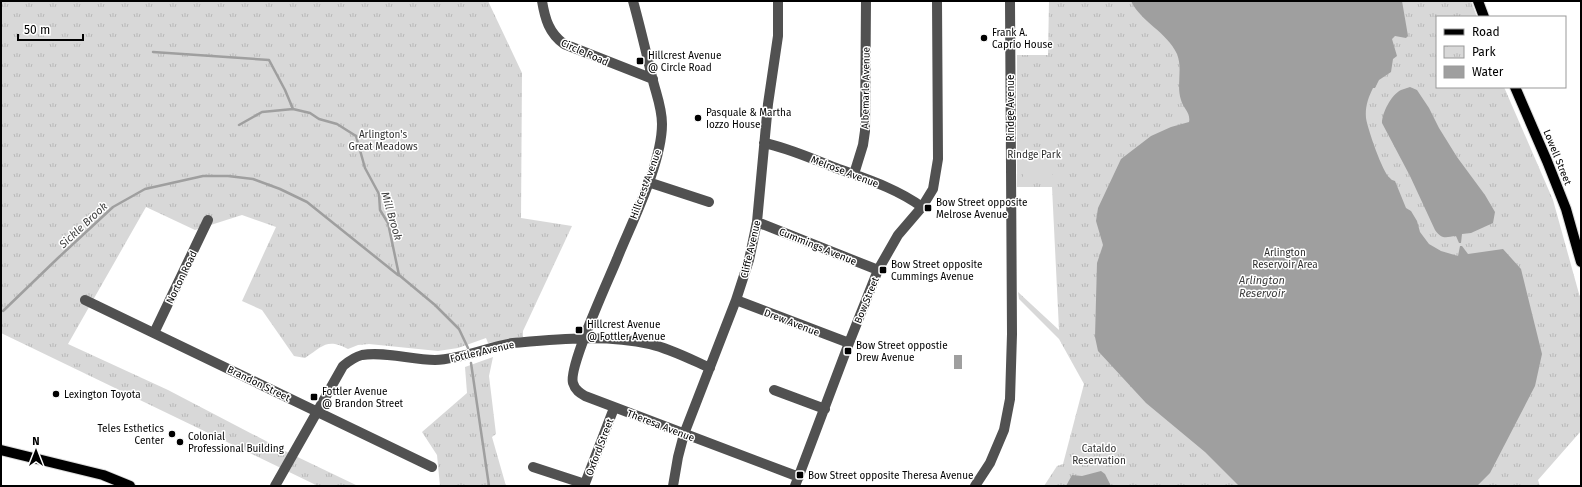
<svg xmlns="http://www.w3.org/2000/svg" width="1582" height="487" font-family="'Fira Sans',sans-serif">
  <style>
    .park { fill: url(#park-tufts) }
    .pitch { fill: #d8d8d8 }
    .water { fill: #9f9f9f }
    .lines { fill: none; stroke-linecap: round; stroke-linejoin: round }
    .stream { stroke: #9f9f9f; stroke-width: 2.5 }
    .major-casing { stroke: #dbdbdb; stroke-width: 12 }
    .minor { stroke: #515151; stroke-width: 10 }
    .major { stroke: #000; stroke-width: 10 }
    .poi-dot { fill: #000; stroke: #fff; stroke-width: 1.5 }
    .labels { text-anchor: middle; stroke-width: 3; stroke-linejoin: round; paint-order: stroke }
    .poi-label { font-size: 10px; fill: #000; stroke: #fff; text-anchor: start }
    .street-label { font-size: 10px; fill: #000; stroke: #fff }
    .park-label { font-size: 10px; fill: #2f2f2f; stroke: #fff }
    .water-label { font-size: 11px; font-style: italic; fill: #404040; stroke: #fff }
  </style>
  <defs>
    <pattern id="park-tufts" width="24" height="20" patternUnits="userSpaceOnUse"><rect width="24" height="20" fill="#d8d8d8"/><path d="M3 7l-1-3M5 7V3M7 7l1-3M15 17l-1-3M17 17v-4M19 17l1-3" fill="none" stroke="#b8b8b8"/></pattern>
  </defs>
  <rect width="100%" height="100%" fill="#fff"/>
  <path class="park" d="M 1,1 L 488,1 L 522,73 L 521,218 L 572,226 L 523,331 L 523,337 L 488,343 L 486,338 L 458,348 L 438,351 L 369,344 L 358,345 L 348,349 C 327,338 323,346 305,358 L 294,356 L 262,310 L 242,301 L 276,227 L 242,215 L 195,230 L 146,207 L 68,344 L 168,390 L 285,451 L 358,486 L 318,486 L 1,333 Z
    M 1049,1 L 1471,1 L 1477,17 L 1437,17 L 1437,87 L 1504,87 L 1553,200 L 1581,301 L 1581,431 L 1538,480 L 1540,486 L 1044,486 L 1057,466 L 1063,464 L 1084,384 L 1059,339 L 1019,299 L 1018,292 L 1059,330 L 1052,187 L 1017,187 L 1017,55 L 1048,55 Z
    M 493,357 L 489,376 L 496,434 L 492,437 L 506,486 L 440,486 L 437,455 L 422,432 L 467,393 L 465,367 Z"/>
  <path class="pitch" d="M 1023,159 L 1052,159 L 1052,178 L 1023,178 Z"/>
  <path class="water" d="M 1131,1 L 1402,1 L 1408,36 L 1406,38 L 1395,36 L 1392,39 L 1397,56 L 1393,59 L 1391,72 L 1379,80 L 1375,88 L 1373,88 C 1368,98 1365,107 1366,118 C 1367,127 1383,174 1390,178 C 1391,180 1393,180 1395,181 L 1406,208 L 1411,211 L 1417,221 L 1420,232 L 1429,244 L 1441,251 L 1458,256 L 1460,246 L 1462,246 L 1468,254 L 1503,249 L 1521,269 L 1542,354 L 1535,386 L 1490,473 L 1477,486 L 1239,486 L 1205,452 L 1146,403 L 1098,351 L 1095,337 L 1097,263 L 1103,245 L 1096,221 L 1098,208 L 1121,159 L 1151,136 L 1171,127 L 1189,122 C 1191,113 1183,108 1181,100 C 1176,85 1183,69 1177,54 C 1167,32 1141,22 1131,1 Z
    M 1410,87 L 1417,90 L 1429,108 L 1439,128 L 1457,157 L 1485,195 L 1495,212 L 1493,223 L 1471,233 L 1462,234 L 1461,243 L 1459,243 L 1456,236 C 1446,237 1442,240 1435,230 L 1410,176 L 1382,123 C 1382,113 1391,95 1401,90 C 1404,89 1407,88 1410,87 Z
    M 954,355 L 962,355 L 962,369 L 954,369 Z
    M 1101,471 L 1105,474 L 1111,486 L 1066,486 L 1072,475 L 1082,476 Z"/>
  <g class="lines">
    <path class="stream" d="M 153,52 L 269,60 L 285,90 L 293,109 L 310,113 L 319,119 L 337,124 L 356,136 L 365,168 L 379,194 L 380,210 L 388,223 L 399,275 L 435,305 L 459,329 L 468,348
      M 239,125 L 262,112 L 293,109
      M 3,311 L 58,258 L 113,207 L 145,189 L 203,176 L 228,176 L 253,179 L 280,189 L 307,202 L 398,275
      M 471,363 L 489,486"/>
    <defs>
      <path id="major" d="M 1478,1 L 1484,17
        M 1515,87 L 1547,161 L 1566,209 L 1581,262
        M 1,450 L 103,475 L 130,486"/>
    </defs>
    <use href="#major" class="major-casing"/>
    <path class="minor" d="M 542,1 C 545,19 549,33 564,44 L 653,79
      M 633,1 C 640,26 646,52 652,77 C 656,94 662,107 662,124 C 662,163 632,222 617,259 C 609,279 568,367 573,383 C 575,390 580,393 585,396 L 799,477
      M 764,143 C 789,148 812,159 836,168 C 866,179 896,188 922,207
      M 854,174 L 863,145 L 865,131 L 866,1
      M 648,182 L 709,202
      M 757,222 L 878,270
      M 85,300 L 432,467
      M 736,300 L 849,343
      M 154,333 L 208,220
      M 774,390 L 825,409
      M 533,467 L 585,484
      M 275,486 L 343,366 C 349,361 354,357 362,355 C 384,351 412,360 435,360 C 463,359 487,347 513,343 C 558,339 606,334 650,344 C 671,349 690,359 710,368
      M 584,486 L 614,408
      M 673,486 L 678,457 L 684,434 L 736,300 L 749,260 L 757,222 L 768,104 L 778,36 L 778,1
      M 795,486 L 849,343 L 878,270 L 898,235 L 922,207 L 933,189 L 938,159 L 937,1
      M 975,486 L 990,463 L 1004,430 L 1010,399 L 1012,334 L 1010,1"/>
    <use href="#major" class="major"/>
  </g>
  <g class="poi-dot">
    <circle cx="984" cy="38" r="4"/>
    <rect x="636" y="57" width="8" height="8" rx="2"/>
    <circle cx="698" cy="118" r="4"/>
    <rect x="924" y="204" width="8" height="8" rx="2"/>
    <rect x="879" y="266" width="8" height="8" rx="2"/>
    <rect x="575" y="326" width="8" height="8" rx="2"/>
    <rect x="844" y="347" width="8" height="8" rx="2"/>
    <circle cx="56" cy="394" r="4"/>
    <rect x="310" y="393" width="8" height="8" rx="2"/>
    <circle cx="172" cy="434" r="4"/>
    <circle cx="180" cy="442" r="4"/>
    <rect x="796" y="471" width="8" height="8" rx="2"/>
  </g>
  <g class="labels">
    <g class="poi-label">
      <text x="992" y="36">Frank A.<tspan x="992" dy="12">Caprio House</tspan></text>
      <text x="648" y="59">Hillcrest Avenue<tspan x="648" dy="12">@ Circle Road</tspan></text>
      <text x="706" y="116">Pasquale &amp; Martha<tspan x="706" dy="12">Iozzo House</tspan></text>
      <text x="936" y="206">Bow Street opposite<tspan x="936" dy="12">Melrose Avenue</tspan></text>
      <text x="891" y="268">Bow Street opposite<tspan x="891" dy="12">Cummings Avenue</tspan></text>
      <text x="587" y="328">Hillcrest Avenue<tspan x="587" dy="12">@ Fottler Avenue</tspan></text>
      <text x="856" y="349">Bow Street oppostie<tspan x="856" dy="12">Drew Avenue</tspan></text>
      <text x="322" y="395">Fottler Avenue<tspan x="322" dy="12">@ Brandon Street</tspan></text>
      <text x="64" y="398">Lexington Toyota</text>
      <text x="164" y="432" text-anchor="end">Teles Esthetics<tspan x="164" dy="12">Center</tspan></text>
      <text x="188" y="440">Colonial<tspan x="188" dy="12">Professional Building</tspan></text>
      <text x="808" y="479">Bow Street opposite Theresa Avenue</text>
    </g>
    <g class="street-label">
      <text transform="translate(585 52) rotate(24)" y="4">Circle Road</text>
      <text transform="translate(865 88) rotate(-89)" y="4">Albemarle Avenue</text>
      <text transform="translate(1010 108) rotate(-90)" y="4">Rindge Avenue</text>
      <text transform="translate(1558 157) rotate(68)" y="4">Lowell Street</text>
      <text transform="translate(845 171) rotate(21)" y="4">Melrose Avenue</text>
      <text transform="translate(645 184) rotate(-70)" y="4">Hillcrest Avenue</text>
      <text transform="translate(818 246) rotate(22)" y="4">Cummings Avenue</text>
      <text transform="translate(750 249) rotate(-77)" y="4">Cliffe Avenue</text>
      <text transform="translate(181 277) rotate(-64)" y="4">Norton Road</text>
      <text transform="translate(866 300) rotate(-68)" y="4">Bow Street</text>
      <text transform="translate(792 322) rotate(21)" y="4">Drew Avenue</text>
      <text transform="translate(482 351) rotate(-13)" y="4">Fottler Avenue</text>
      <text transform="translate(259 383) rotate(26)" y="4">Brandon Street</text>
      <text transform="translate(661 425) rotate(21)" y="4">Theresa Avenue</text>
      <text transform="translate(599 447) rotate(-69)" y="4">Oxford Street</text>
    </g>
    <g class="park-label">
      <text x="383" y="138">Arlington's<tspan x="383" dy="12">Great Meadows</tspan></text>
      <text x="1034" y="158">Rindge Park</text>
      <text x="1285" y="256">Arlington<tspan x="1285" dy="12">Reservoir Area</tspan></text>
      <text x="1099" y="452">Cataldo<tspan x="1099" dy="12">Reservation</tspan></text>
    </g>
    <g class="water-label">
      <text transform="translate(392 216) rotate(74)" y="4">Mill Brook</text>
      <text transform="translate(83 225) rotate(-43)" y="4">Sickle Brook</text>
      <text x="1262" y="284">Arlington<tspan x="1262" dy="13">Reservoir</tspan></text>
    </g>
  </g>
  <rect width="1582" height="487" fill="none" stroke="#000000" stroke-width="4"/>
  <rect x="1436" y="16" width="130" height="72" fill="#ffffff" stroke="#999999"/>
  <rect x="1444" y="29" width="20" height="6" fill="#000000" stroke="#999999"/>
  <text x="1472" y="36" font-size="12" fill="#000000">Road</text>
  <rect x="1444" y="46" width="20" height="12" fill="url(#park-tufts)" stroke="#999999"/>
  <text x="1472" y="56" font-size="12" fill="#000000">Park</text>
  <rect x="1444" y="66" width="20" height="12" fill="#9f9f9f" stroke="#999999"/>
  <text x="1472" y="76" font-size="12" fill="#000000">Water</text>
  <g transform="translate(36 451)" stroke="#ffffff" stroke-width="3" paint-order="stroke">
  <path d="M0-3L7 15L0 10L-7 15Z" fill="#000000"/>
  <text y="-6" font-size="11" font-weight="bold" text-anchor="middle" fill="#000000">N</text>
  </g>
  <path d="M18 34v6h65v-6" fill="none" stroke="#000000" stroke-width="2"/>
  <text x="24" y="34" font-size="12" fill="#000000" stroke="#ffffff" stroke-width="3" paint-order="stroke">50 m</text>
</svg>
